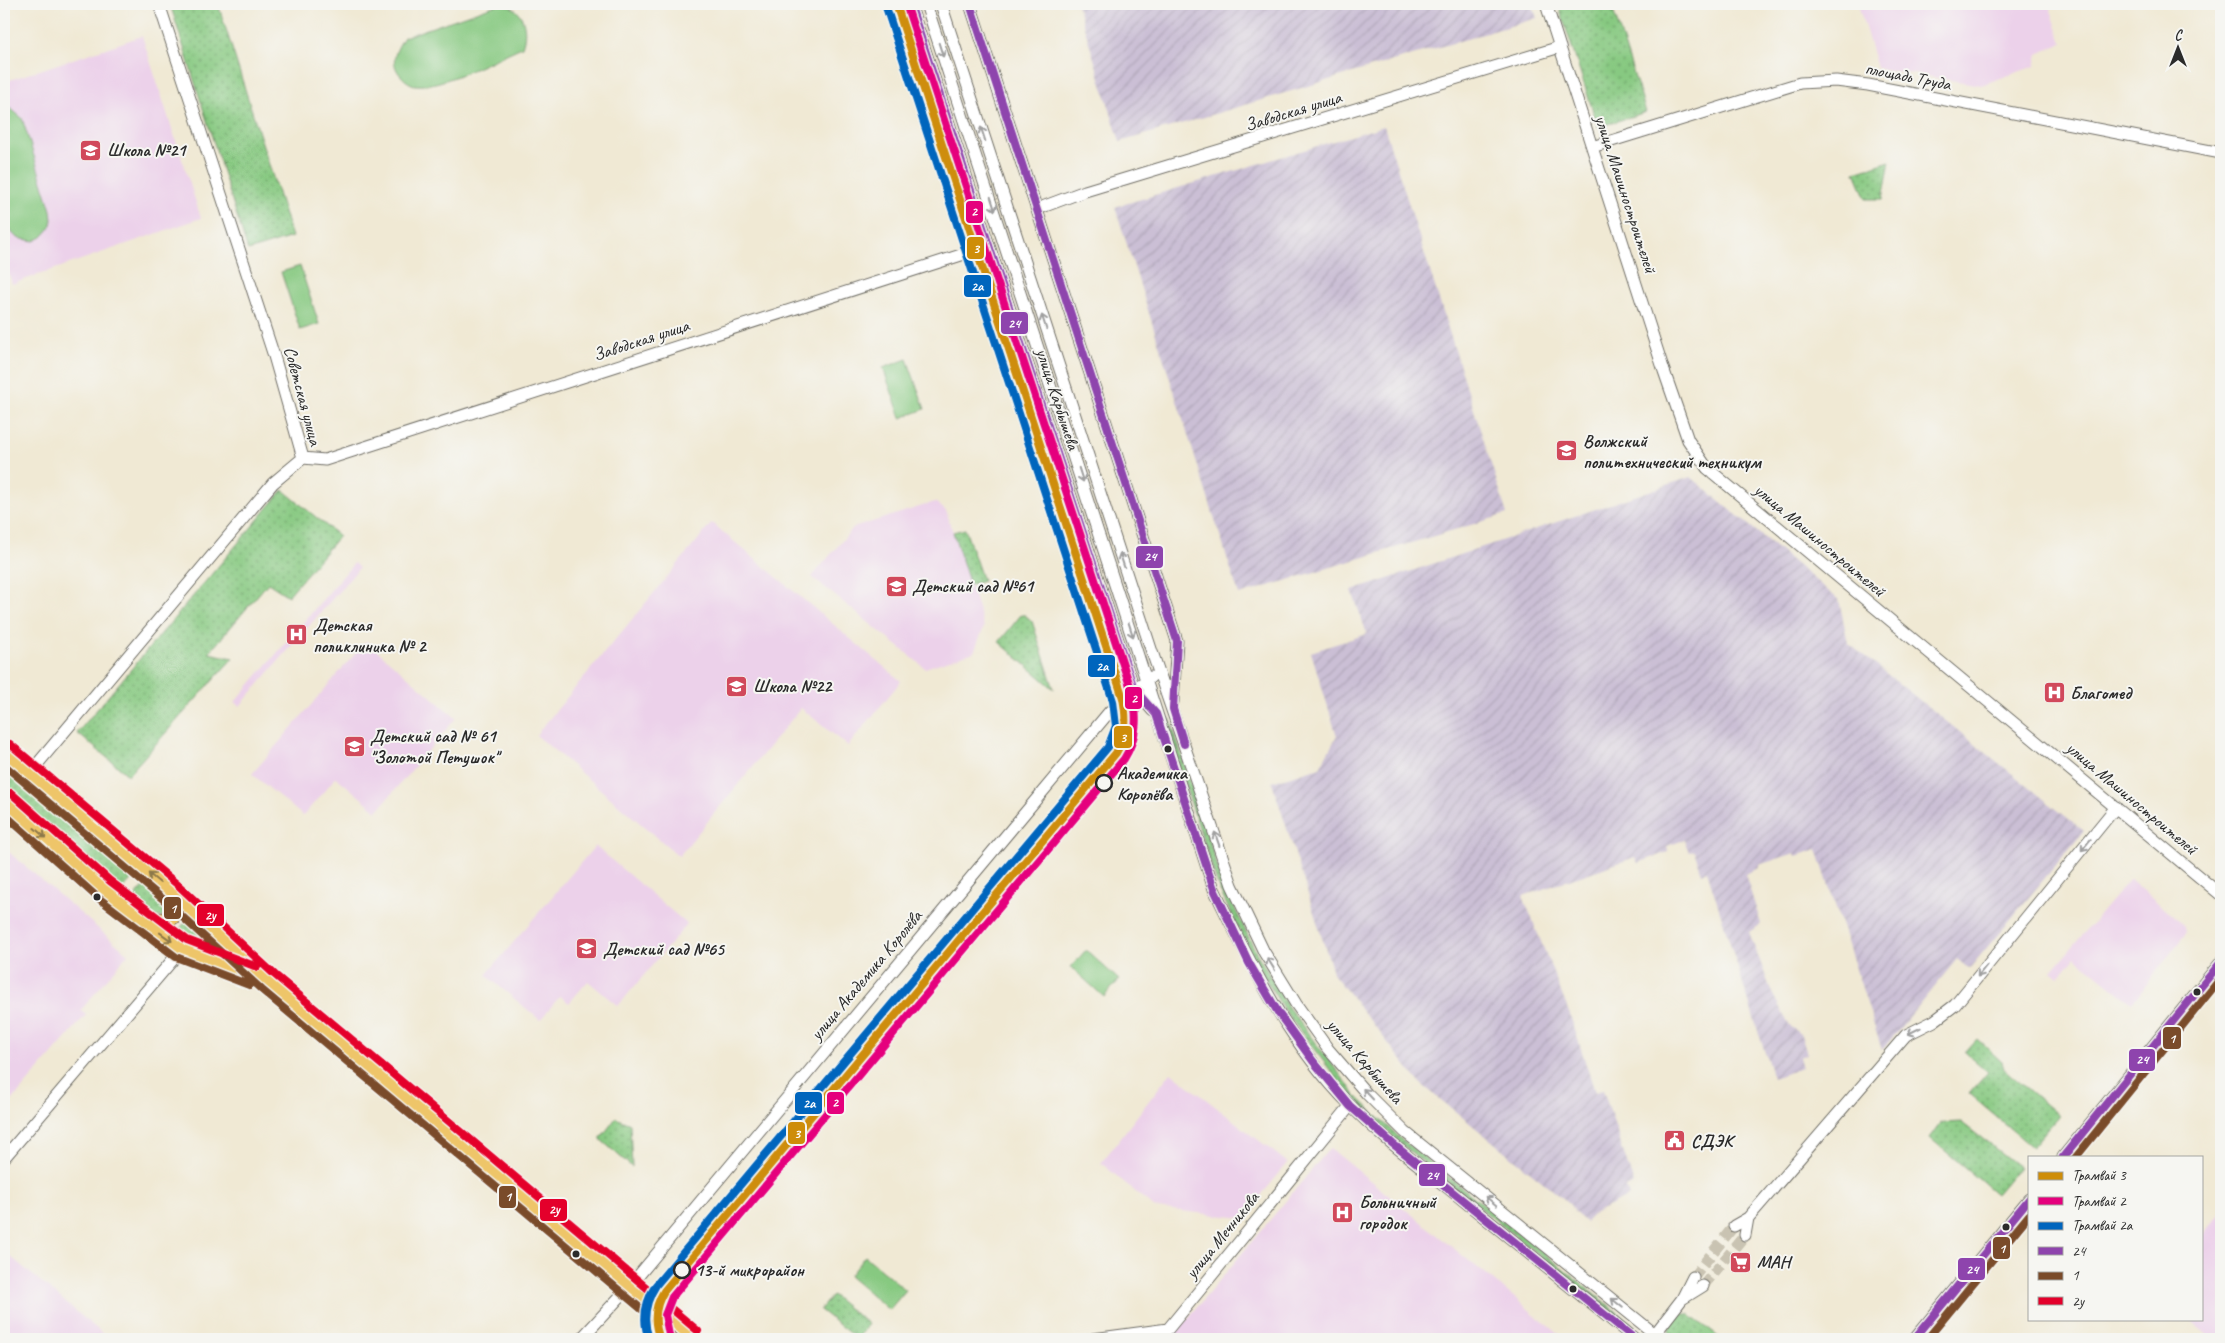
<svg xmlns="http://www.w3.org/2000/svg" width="2225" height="1343" font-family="Caveat,sans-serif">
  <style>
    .built { fill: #ecd1ea }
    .industrial { fill: url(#industrial-furrows) }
    .green { fill: url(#green-dots); stroke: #597a56 }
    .pitch { fill: #87c981; stroke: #597a56 }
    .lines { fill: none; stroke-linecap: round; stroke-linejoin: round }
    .minor-tunnel { stroke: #c9c3b2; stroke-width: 11; stroke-dasharray: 11 5.5; stroke-linecap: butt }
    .minor-casing { stroke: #706e66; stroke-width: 13 }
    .major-casing { stroke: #706e66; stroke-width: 16 }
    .minor { stroke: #fff; stroke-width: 11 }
    .major { stroke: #eec569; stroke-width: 14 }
    .bus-1-casing { stroke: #f6f6f2; stroke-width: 11 }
    .bus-2-casing { stroke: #f6f6f2; stroke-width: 11 }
    .bus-3-casing { stroke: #f6f6f2; stroke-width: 11 }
    .bus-1 { stroke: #8e44ad; stroke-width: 8 }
    .bus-2 { stroke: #7a4b2a; stroke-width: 8 }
    .bus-3 { stroke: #e4002b; stroke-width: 8 }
    .tram-1-casing { stroke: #f6f6f2; stroke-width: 11 }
    .tram-2-casing { stroke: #f6f6f2; stroke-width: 11 }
    .tram-3-casing { stroke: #f6f6f2; stroke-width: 11 }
    .tram-1 { stroke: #ce8d09; stroke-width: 8 }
    .tram-2 { stroke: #e5007d; stroke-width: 8 }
    .tram-3 { stroke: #0065bd; stroke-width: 8 }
    .oneway { stroke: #a0a0a0 }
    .oneway2 { stroke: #8c784a }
    .bus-dot { fill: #2b2b2b; stroke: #f6f6f2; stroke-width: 2 }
    .stop-dot { fill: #f6f6f2; stroke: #2b2b2b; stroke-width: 2.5 }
    .labels { text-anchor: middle; stroke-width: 4; stroke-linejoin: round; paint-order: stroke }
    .street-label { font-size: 18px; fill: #2b2b2b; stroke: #f6f6f2 }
    .poi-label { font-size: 18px; font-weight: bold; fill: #2b2b2b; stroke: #f6f6f2; text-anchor: start }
    .stop-label { font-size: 18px; font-weight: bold; fill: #2b2b2b; stroke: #f6f6f2; text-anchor: start }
    .line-badge { stroke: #f6f6f2; stroke-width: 2 }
    .badge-label { font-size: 14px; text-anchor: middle; font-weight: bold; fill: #fff }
  </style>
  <defs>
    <pattern id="industrial-furrows" width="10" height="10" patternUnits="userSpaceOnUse" patternTransform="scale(1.25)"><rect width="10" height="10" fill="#cbbfd5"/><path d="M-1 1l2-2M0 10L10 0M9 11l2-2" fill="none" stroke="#aea4b7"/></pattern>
    <pattern id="green-dots" width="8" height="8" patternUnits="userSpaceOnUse" patternTransform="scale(1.25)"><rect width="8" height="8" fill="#87c981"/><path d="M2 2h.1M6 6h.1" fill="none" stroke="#6fa36a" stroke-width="1.8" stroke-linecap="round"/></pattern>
  </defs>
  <rect width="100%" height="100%" fill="#f6f6f2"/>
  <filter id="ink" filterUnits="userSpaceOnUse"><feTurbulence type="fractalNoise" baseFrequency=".02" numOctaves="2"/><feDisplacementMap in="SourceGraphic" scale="10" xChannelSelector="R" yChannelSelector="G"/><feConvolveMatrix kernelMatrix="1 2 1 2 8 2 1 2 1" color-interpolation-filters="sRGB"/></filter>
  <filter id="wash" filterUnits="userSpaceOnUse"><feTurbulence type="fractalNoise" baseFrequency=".0096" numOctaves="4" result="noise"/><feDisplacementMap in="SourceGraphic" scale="20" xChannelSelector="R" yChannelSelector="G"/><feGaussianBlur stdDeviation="1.12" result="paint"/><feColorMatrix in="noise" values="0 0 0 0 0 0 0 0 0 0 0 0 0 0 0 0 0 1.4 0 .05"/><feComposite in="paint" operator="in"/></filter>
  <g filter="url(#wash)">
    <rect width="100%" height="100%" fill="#f0e9d4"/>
    <path class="built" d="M 1858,4 L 2049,4 L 2062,43 L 2038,54 L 2035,66 L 1981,85 L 1877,68 Z
      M 142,36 L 201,218 L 12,284 L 4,258 L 4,82 Z
      M 935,502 L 946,511 L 984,627 L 974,652 L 925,668 L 812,577 L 853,528 Z
      M 712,523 L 901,681 L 848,746 L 801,708 L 679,856 L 536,735 Z
      M 354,563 L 359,568 L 240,706 L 235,702 Z
      M 366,641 L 456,718 L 377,811 L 336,777 L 303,816 L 252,774 Z
      M 595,846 L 687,924 L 618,1006 L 588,981 L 569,1003 L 560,996 L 540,1020 L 486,975 Z
      M 4,848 L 128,954 L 81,1010 L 86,1015 L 4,1110 Z
      M 2130,879 L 2185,926 L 2186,933 L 2132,1003 L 2075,957 L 2059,977 L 2052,971 Z
      M 1171,1072 L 1288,1163 L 1242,1218 L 1155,1208 L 1101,1163 Z
      M 1330,1148 L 1489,1277 L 1565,1339 L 1147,1339 L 1174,1335 Z
      M 2221,1213 L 2221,1339 L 2214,1339 L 2189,1319 L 2201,1319 L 2201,1238 Z
      M 4,1251 L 109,1339 L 4,1339 Z"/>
    <path class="industrial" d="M 1077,4 L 1532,4 L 1537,18 L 1120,142 Z
      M 1384,126 L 1507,514 L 1239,595 L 1115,207 Z
      M 1691,477 L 1839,600 L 1848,643 L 2084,831 L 1969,969 L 1957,959 L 1882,1050 L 1817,849 L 1796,856 L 1795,853 L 1759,865 L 1759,868 L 1745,874 L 1761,924 L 1749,932 L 1772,993 L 1789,1025 L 1801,1035 L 1807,1054 L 1799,1057 L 1802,1068 L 1773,1078 L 1707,871 L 1702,873 L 1694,851 L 1689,852 L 1684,840 L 1667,846 L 1668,852 L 1638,863 L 1635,857 L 1523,896 L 1570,1015 L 1595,1092 L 1603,1090 L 1634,1184 L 1626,1188 L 1629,1196 L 1591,1215 L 1586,1222 L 1575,1213 L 1569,1203 L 1420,1083 L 1334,975 L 1272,782 L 1320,767 L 1337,736 L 1311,652 L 1367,634 L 1352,591 Z"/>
    <path class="green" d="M 170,4 L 218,4 L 292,237 L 248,251 Z
      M 1558,4 L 1611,4 L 1646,112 L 1598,127 Z
      M 1890,161 L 1883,199 L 1866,199 L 1855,172 Z
      M 283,490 L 339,536 L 288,596 L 268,583 L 209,653 L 233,658 L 128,775 L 77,733 Z
      M 965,529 L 983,581 L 970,585 L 953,532 Z
      M 1021,615 L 1025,615 L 1032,621 L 1054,689 L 999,642 Z
      M 1170,719 L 1224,886 L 1257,954 L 1288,1007 L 1358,1098 L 1399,1137 L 1636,1327 L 1633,1331 L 1396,1140 L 1354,1101 L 1284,1010 L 1252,956 L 1219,889 L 1164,721 Z
      M 4,763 L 136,874 L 122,890 L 4,790 Z
      M 148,882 L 168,900 L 173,909 L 164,917 L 155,917 L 133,899 Z
      M 189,918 L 253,973 L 187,944 L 175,934 Z
      M 1977,1039 L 2002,1062 L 2004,1069 L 2059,1116 L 2032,1147 L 1969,1094 L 1988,1072 L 1965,1052 Z
      M 616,1118 L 630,1124 L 632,1167 L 600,1139 Z
      M 1961,1122 L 2019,1167 L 1996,1194 L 1930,1138 L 1941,1123 Z
      M 832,1295 L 868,1324 L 857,1339 L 820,1310 Z
      M 1679,1314 L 1689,1314 L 1721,1339 L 1673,1339 L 1669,1334 C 1670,1325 1672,1319 1679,1314 Z"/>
    <path class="pitch" d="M 499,4 C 523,5 529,28 522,47 C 496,58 442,88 416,85 C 410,85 402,78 398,72 C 390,60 397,48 404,37 Z
      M 4,103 L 22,118 L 51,210 L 52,220 L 50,228 L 42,237 L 34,241 L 17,238 L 4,224 Z
      M 300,266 L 319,324 L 300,330 L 281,272 Z
      M 907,359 L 925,409 L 901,418 L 883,368 Z
      M 1086,950 L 1119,980 L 1104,997 L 1071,967 Z
      M 865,1256 L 906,1290 L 889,1310 L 849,1276 Z"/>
  </g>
  <g filter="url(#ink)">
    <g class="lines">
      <path class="minor-tunnel" d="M 1693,1277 L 1734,1226
        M 1703,1286 L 1745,1235"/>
      <defs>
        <path id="minor" d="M 910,4 L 1134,689 L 1153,711
          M 926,4 L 1214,889 C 1251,966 1290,1045 1351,1106 C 1385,1141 1426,1170 1464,1201 C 1521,1247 1578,1293 1635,1339
          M 941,4 L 1151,649 L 1232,885 L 1264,952 L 1296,1004 L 1328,1049 L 1367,1094 L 1405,1132 L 1661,1339
          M 970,4 L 1177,641 L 1173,702
          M 1546,4 L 1664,371 L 1688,440 L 1707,468 L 2221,895
          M 1592,147 L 1800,83 L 1836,81 L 1868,85 L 2221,153
          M 1037,209 L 1085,191 L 1560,47
          M 303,458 L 325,460 L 989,246
          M 29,774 L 273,483 L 303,458 L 274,356 L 159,4
          M 2063,1157 L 2221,962
          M 4,1158 L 182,949
          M 1734,1226 L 1748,1218 L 1906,1035 L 1934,1021 L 1955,1005 L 2116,807
          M 1745,1235 L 1748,1218
          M 1682,1299 L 1703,1286
          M 581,1339 L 629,1287 L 1110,711 L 1134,689 L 1151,677
          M 1093,1339 L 1168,1329 L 1350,1106
          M 1651,1339 L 1682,1299 L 1693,1277
          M 1914,1339 L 2029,1199"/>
        <path id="major" d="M 4,752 C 93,827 184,900 268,982 L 692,1339
          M 4,801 L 104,889 L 182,949 L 262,980
          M 142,919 L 167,920 L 173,917 L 177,910 L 171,892"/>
      </defs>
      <use href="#minor" class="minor-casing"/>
      <use href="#major" class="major-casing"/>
      <use href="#minor" class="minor"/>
      <use href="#major" class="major"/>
      <defs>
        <path id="bus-1" d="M 910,4 L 1134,689 L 1156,714 L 1214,889 L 1249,963 L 1279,1014 L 1313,1061 L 1350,1106 L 1393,1144 L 1635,1339
          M 970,4 L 1177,641 L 1173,709 L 1184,744
          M 2063,1157 L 2221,962
          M 1914,1339 L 2029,1199"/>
        <path id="bus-2" d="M 4,765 L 164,900 L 262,990 L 677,1339
          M 4,814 L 97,897 L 176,957 L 249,985
          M 2076,1157 L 2221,978
          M 1927,1339 L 2029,1215"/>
        <path id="bus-3" d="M 10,744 L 178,885 L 275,975 L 698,1331
          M 11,793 L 110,881 L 187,940 L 257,967"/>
      </defs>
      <use href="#bus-1" class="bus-1-casing"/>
      <use href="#bus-2" class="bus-2-casing"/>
      <use href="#bus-3" class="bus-3-casing"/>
      <use href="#bus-1" class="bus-1"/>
      <use href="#bus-2" class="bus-2"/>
      <use href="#bus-3" class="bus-3"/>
      <defs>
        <path id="tram-1" d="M 660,1339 C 653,1322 654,1307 664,1291 L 1116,753 C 1127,734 1127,719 1123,698 L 896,4"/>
        <path id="tram-2" d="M 669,1335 L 665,1315 L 672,1297 L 1124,759 C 1137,738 1138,719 1133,695 L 906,4"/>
        <path id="tram-3" d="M 649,1339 C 642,1320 645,1302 656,1285 L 1108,747 L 1116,726 L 1113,701 L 886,7"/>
      </defs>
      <use href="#tram-1" class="tram-1-casing"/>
      <use href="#tram-2" class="tram-2-casing"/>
      <use href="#tram-3" class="tram-3-casing"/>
      <use href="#tram-1" class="tram-1"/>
      <use href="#tram-2" class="tram-2"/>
      <use href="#tram-3" class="tram-3"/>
    </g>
    <defs><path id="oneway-shaft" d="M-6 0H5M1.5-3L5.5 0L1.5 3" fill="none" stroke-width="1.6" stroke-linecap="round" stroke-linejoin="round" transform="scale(1.25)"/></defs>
    <g class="oneway">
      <use href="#oneway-shaft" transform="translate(941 50) rotate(72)"/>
      <use href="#oneway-shaft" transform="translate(983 134) rotate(-108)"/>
      <use href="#oneway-shaft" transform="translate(993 204) rotate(72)"/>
      <use href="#oneway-shaft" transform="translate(1044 322) rotate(-108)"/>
      <use href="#oneway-shaft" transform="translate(1081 475) rotate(72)"/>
      <use href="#oneway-shaft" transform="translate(1122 560) rotate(-108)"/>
      <use href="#oneway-shaft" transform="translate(1131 630) rotate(72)"/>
      <use href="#oneway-shaft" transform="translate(1217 839) rotate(-109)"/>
      <use href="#oneway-shaft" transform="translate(2086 845) rotate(129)"/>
      <use href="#oneway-shaft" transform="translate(1271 964) rotate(-122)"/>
      <use href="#oneway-shaft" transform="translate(1982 971) rotate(128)"/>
      <use href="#oneway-shaft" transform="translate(1914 1031) rotate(154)"/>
      <use href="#oneway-shaft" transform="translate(1368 1094) rotate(-133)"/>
      <use href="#oneway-shaft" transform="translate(1491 1201) rotate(-141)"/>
      <use href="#oneway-shaft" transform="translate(1617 1303) rotate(-141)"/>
    </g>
    <g class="oneway2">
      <use href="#oneway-shaft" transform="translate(40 833) rotate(41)"/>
      <use href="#oneway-shaft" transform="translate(154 878) rotate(-140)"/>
      <use href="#oneway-shaft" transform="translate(166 937) rotate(36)"/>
    </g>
  </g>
  <defs>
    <symbol id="school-square" viewBox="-11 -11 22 22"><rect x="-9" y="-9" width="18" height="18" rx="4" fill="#d1495b" stroke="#f6f6f2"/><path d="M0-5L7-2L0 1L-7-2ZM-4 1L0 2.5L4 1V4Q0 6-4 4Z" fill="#fff"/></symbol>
    <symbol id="university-square" viewBox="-11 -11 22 22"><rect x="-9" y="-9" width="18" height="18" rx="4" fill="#d1495b" stroke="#f6f6f2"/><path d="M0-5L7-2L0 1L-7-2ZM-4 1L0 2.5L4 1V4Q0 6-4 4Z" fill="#fff"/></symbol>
    <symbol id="hospital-square" viewBox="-11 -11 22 22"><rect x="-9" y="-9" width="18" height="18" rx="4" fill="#d1495b" stroke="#f6f6f2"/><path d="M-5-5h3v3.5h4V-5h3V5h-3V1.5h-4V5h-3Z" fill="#fff"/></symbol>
    <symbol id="civic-square" viewBox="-11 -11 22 22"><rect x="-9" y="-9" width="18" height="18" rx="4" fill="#d1495b" stroke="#f6f6f2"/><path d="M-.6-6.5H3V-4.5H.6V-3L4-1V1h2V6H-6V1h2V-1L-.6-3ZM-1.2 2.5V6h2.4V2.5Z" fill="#fff"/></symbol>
    <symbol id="supermarket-square" viewBox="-11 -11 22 22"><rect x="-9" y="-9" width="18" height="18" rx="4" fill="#d1495b" stroke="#f6f6f2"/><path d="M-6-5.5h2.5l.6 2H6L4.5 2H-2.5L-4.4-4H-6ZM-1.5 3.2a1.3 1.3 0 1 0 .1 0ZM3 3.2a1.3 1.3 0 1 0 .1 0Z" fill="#fff"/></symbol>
  </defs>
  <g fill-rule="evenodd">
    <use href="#school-square" x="78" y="138" width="25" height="25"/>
    <use href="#university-square" x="1554" y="438" width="25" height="25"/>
    <use href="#school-square" x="884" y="574" width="25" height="25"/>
    <use href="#hospital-square" x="284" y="622" width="25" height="25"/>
    <use href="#school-square" x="724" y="674" width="25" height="25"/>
    <use href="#hospital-square" x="2042" y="680" width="25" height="25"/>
    <use href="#school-square" x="342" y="734" width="25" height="25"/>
    <use href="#school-square" x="574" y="936" width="25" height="25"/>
    <use href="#civic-square" x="1662" y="1128" width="25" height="25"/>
    <use href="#hospital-square" x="1330" y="1200" width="25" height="25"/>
    <use href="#supermarket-square" x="1728" y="1250" width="25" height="25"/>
  </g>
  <g class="bus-dot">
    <circle cx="1168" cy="749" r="4.5"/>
    <circle cx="97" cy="897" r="4.5"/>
    <circle cx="2197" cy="992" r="4.5"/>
    <circle cx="2006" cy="1227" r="4.5"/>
    <circle cx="576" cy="1254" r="4.5"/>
    <circle cx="1573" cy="1289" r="4.5"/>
  </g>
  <g class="stop-dot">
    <circle cx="1104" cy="783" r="8"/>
    <circle cx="682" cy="1270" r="8"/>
  </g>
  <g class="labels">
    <g class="street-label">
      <text transform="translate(1908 76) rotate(11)" y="6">площадь Труда</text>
      <text transform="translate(1293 111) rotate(-17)" y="6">Заводская улица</text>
      <text transform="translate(1626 194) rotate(72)" y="6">улица Машиностроителей</text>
      <text transform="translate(641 340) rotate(-18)" y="6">Заводская улица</text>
      <text transform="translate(303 396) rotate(75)" y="6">Советская улица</text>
      <text transform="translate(1058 399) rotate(72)" y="6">улица Карбышева</text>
      <text transform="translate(1820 540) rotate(40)" y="6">улица Машиностроителей</text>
      <text transform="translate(2132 798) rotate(40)" y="6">улица Машиностроителей</text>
      <text transform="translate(866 975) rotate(-50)" y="6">улица Академика Королёва</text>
      <text transform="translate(1365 1061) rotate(49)" y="6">улица Карбышева</text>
      <text transform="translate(1222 1235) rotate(-51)" y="6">улица Мечникова</text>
    </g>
    <g class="poi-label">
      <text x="107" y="156">Школа №21</text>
      <text x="1583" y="447">Волжский<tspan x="1583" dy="21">политехнический техникум</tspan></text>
      <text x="912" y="592">Детский сад №61</text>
      <text x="313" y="631">Детская<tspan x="313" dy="21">поликлиника № 2</tspan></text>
      <text x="753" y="692">Школа №22</text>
      <text x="2070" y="699">Благомед</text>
      <text x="370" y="742">Детский сад № 61<tspan x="370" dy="21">"Золотой Петушок"</tspan></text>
      <text x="603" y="955">Детский сад №65</text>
      <text x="1691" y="1147">СДЭК</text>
      <text x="1359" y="1208">Больничный<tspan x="1359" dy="21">городок</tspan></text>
      <text x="1757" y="1268">МАН</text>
    </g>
    <g class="stop-label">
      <text x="1117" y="779">Академика<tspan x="1117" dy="21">Королёва</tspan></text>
      <text x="695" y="1276">13-й микрорайон</text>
    </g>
  </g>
  <g class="line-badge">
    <rect x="965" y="200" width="19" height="24" rx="5" fill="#e5007d"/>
    <rect x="966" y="236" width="19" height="24" rx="5" fill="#ce8d09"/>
    <rect x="963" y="274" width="29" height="24" rx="5" fill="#0065bd"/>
    <rect x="1000" y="311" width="29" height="24" rx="5" fill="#8e44ad"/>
    <rect x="1135" y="545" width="29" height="24" rx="5" fill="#8e44ad"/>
    <rect x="1087" y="654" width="29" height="24" rx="5" fill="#0065bd"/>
    <rect x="1124" y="686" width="19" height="24" rx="5" fill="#e5007d"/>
    <rect x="1113" y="725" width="20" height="24" rx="5" fill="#ce8d09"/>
    <rect x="163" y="896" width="19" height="24" rx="5" fill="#7a4b2a"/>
    <rect x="196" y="903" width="29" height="24" rx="5" fill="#e4002b"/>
    <rect x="2162" y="1026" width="20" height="24" rx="5" fill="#7a4b2a"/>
    <rect x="2128" y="1048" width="28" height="24" rx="5" fill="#8e44ad"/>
    <rect x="826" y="1091" width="19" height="24" rx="5" fill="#e5007d"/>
    <rect x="794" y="1091" width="29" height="24" rx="5" fill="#0065bd"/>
    <rect x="787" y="1121" width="19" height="24" rx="5" fill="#ce8d09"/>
    <rect x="1418" y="1163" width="28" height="24" rx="5" fill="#8e44ad"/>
    <rect x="498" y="1185" width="19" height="24" rx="5" fill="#7a4b2a"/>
    <rect x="539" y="1198" width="29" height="24" rx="5" fill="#e4002b"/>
    <rect x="1992" y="1236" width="19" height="24" rx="5" fill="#7a4b2a"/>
    <rect x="1957" y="1257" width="29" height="24" rx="5" fill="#8e44ad"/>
  </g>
  <g class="badge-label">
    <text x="974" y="216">2</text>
    <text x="976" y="253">3</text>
    <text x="977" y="291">2а</text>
    <text x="1014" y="328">24</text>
    <text x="1150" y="561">24</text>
    <text x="1102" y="671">2а</text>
    <text x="1134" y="703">2</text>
    <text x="1123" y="742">3</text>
    <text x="173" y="913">1</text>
    <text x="210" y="920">2у</text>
    <text x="2172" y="1043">1</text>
    <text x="2142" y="1064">24</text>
    <text x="835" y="1107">2</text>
    <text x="809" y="1108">2а</text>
    <text x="797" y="1138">3</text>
    <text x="1432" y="1180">24</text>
    <text x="508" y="1201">1</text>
    <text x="554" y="1214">2у</text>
    <text x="2002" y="1253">1</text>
    <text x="1972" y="1274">24</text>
  </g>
  <rect width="2225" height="1343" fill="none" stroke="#f6f6f2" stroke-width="20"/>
  <rect x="2028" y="1156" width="175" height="165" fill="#f6f6f2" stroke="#a5a5a2"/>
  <rect x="2038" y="1172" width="25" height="8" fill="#ce8d09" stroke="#a5a5a2"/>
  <text x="2072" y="1180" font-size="15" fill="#2b2b2b">Трамвай 3</text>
  <rect x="2038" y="1197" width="25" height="8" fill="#e5007d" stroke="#a5a5a2"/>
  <text x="2072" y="1206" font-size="15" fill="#2b2b2b">Трамвай 2</text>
  <rect x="2038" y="1222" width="25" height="8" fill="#0065bd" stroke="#a5a5a2"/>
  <text x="2072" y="1230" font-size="15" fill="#2b2b2b">Трамвай 2а</text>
  <rect x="2038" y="1247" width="25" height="8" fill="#8e44ad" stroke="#a5a5a2"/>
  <text x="2072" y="1256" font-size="15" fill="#2b2b2b">24</text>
  <rect x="2038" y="1272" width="25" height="8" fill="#7a4b2a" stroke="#a5a5a2"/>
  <text x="2072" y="1280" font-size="15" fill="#2b2b2b">1</text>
  <rect x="2038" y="1297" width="25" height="8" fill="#e4002b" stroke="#a5a5a2"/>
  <text x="2072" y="1306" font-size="15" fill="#2b2b2b">2у</text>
  <g transform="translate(2178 48)" stroke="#f6f6f2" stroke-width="4" paint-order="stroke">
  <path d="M0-4L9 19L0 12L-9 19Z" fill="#2b2b2b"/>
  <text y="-8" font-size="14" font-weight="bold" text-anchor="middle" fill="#2b2b2b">С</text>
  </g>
</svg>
